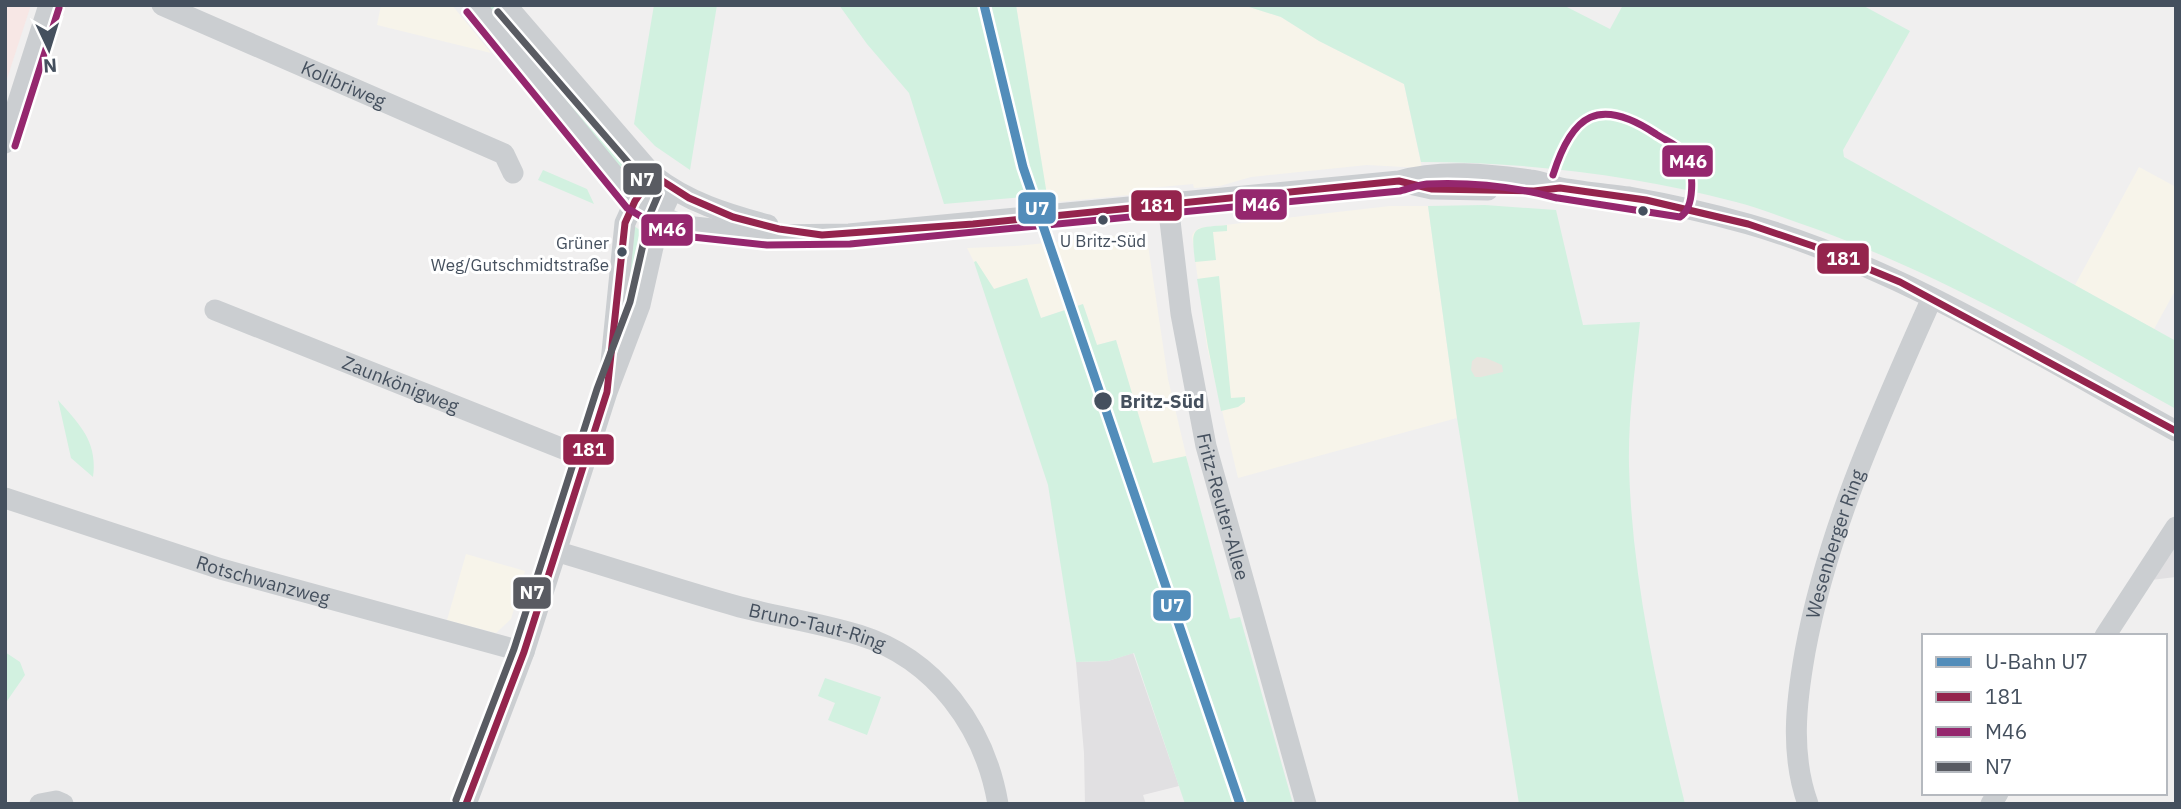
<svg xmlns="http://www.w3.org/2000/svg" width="2181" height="809" font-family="'IBM Plex Sans',sans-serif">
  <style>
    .commercial { fill: #f7f4ea }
    .education { fill: #e1e0e2 }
    .medical { fill: #f7e7e5 }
    .green { fill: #d2f1e0 }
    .sand { fill: #e8e5de }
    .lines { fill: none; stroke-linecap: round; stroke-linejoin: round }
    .minor { stroke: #cbced1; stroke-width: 21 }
    .bus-1-casing { stroke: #fff; stroke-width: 12 }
    .bus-2-casing { stroke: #fff; stroke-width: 12 }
    .bus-3-casing { stroke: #fff; stroke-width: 12 }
    .bus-1 { stroke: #94244d; stroke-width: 7 }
    .bus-2 { stroke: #95276e; stroke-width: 7 }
    .bus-3 { stroke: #595b62; stroke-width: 7 }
    .metro-1-casing { stroke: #fff; stroke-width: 14 }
    .metro-1 { stroke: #528dba; stroke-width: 9 }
    .bus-dot { fill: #45505e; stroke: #fff; stroke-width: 2.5 }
    .labels { text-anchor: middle; stroke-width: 6; stroke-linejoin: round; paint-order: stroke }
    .bus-label { font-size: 17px; fill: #45505e; stroke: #fff }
    .street-label { font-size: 19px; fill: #45505e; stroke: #fff }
    .stop-label { font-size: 19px; font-weight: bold; fill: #45505e; stroke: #fff; text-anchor: start }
    .line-badge { stroke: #fff; stroke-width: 2.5 }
    .badge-label { font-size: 19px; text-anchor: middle; font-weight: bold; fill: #fff }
  </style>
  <rect width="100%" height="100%" fill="#f0efef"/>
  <path class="commercial" d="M 381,5 L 452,5 L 491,53 L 377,25 Z
    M 1016,5 L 1243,5 L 1281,17 L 1319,41 L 1404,84 L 1422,168 L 1367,165 L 1251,177 L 1220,186 L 1194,188 L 1193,184 L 1139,189 L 1139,194 L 1047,203 Z
    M 2139,167 L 2176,187 L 2176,289 L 2154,329 L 2075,285 Z
    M 1390,206 L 1428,206 L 1457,418 L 1238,478 L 1207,347 L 1192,236 L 1194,232 L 1199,228 Z
    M 1134,234 L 1148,245 L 1168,379 L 1196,497 L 1164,505 L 1116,340 L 1097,345 L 1083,304 L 1041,318 L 994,289 L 976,262 L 974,262 L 967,248 L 1016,246 Z
    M 466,554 L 525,571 L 511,619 L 496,633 L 447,620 Z"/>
  <path class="education" d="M 2176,543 L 2176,577 L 2151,580 Z
    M 1133,653 L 1179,786 L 1143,795 L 1146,804 L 1085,804 L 1084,753 L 1076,662 L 1108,661 Z"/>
  <path class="medical" d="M 5,5 L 31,5 L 5,85 Z"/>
  <path class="green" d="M 485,5 L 498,5 L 630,159 L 620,167 Z
    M 654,5 L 717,5 L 690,170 L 655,146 L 634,124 Z
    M 839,5 L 1016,5 L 1047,195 L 944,204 L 909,93 L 867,44 Z
    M 1243,5 L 1563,5 L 1610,29 L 1623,5 L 1862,5 L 1910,31 L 1843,150 L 1844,157 L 2176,341 L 2176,409 C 2053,340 1930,268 1796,222 C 1776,215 1756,207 1736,202 C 1634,175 1526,162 1421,162 L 1404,84 L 1319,41 L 1281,17 Z
    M 543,170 L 587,189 L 594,204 L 538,180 Z
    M 1485,205 L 1556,210 L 1583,325 L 1640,322 C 1635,370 1628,418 1629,466 C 1632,580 1658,694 1685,804 L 1519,804 L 1457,418 L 1428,206 Z
    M 1227,225 L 1227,231 L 1213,232 L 1216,260 L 1195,262 C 1191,226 1191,228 1227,225 Z
    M 634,226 L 644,233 L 630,294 L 628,293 Z
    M 976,261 L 994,289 L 1027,278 L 1041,318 L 1083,304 L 1097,345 L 1116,340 L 1153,463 L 1186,456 L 1230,619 L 1240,617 L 1293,804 L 1185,804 L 1134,653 L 1108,661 L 1076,662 L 1048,485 L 974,262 Z
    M 1219,276 L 1231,398 L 1245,397 L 1245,402 L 1238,407 L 1221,411 L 1208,347 L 1197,279 Z
    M 58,400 C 79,424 98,441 93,477 L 71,458 Z
    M 5,652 L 20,662 L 25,675 L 7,701 Z
    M 825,678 L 881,697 L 867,735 L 828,720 L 835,703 L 818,696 Z"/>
  <path class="sand" d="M 1477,357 L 1486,358 L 1502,365 L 1503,372 L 1481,377 L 1475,377 L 1471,370 L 1472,361 Z"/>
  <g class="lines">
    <g class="minor">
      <path id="s1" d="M 162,5 L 504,154 L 513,173"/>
      <path d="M 475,5 L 635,201 L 660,216 L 685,226 L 768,235 L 849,234 L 1399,181 C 1440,169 1488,174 1530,180 C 1541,181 1551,186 1561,188 C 1583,192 1606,194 1629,197 C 1669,204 1709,213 1748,224 C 1901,268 2037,355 2176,431"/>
      <path d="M 506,5 L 653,175 C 687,202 727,214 768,225"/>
      <path d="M 5,143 L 49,5"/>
      <path d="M 1405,183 L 1432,189 L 1488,190"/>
      <path id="s2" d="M 1168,204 L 1181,314 L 1206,446 L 1306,804"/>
      <path id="s3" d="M 215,310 L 566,450 L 586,456"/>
      <path d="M 611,362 L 625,223 L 635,201 L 653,175"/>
      <path id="s4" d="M 5,498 L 221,569 L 524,652"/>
      <path id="s5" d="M 555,551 C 617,569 678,590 740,607 C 779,617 820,623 859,635 C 936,659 985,728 998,804"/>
      <path d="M 2105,636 L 2176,527"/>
      <path d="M 40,804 L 56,801 L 63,804"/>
      <path d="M 466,804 L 524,652 L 607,392 L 640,305 L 660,216 L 672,190"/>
      <path id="s6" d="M 1808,804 C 1790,754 1796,703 1805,652 C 1828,527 1881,413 1932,298"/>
      <path d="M 1991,804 L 1998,793"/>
    </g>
    <defs>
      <path id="bus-1" d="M 466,804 L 524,652 L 607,392 L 625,223 L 635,201 L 653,175 L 689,198 L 733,217 L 779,229 L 822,235 L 973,224 L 1399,181 L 1432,189 L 1534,191 L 1560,188 L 1646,200 L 1748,224 L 1813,246 L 1900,282 L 2176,431"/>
      <path id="bus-2" d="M 467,12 L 627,208 L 655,225 L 683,236 L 767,245 L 850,244 L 1400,191 C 1409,189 1418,185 1427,184 C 1469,182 1516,187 1557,198
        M 15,146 L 59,8
        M 1553,175 C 1572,114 1599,96 1656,134 C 1666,141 1679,145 1686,157 C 1694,171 1695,208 1680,217 L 1558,198"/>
      <path id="bus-3" d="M 456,800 L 514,649 L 597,389 L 630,302 L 650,214 L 659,193 L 645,182 L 498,12"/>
    </defs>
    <use href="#bus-1" class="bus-1-casing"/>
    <use href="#bus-2" class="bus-2-casing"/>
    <use href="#bus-3" class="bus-3-casing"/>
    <use href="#bus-1" class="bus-1"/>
    <use href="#bus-2" class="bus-2"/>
    <use href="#bus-3" class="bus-3"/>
    <defs>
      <path id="metro-1" d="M 984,5 L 1023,167 L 1240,804"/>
    </defs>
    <use href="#metro-1" class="metro-1-casing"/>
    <use href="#metro-1" class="metro-1"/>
  </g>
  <g class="bus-dot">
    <circle cx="1643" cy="211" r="6"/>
    <circle cx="1103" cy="220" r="6"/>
    <circle cx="622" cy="252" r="6"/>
    <circle cx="1103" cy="401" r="10"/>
  </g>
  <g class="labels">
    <g class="bus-label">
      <text x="1103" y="247">U Britz-Süd</text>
      <text x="609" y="249" text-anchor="end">Grüner<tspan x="609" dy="22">Weg/Gutschmidtstraße</tspan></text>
    </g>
    <g class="street-label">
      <text dy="7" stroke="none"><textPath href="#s1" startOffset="198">Kolibriweg</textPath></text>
      <text dy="7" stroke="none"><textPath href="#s3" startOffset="200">Zaunkönigweg</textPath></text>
      <text dy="7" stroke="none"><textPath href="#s2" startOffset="308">Fritz-Reuter-Allee</textPath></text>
      <text dy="7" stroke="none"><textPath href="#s6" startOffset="266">Wesenberger Ring</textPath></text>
      <text dy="7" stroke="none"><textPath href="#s4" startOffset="271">Rotschwanzweg</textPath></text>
      <text dy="7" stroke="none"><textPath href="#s5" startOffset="273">Bruno-Taut-Ring</textPath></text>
    </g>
    <g class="stop-label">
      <text x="1120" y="408">Britz-Süd</text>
    </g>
  </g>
  <g class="line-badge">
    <rect x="1661" y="144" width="53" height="34" rx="7" fill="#95276e"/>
    <rect x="622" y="162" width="41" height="34" rx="7" fill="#595b62"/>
    <rect x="1234" y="188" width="54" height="33" rx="7" fill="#95276e"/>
    <rect x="1130" y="189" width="53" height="33" rx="7" fill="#94244d"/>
    <rect x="1017" y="191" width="40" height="34" rx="7" fill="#528dba"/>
    <rect x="640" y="213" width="54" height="34" rx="7" fill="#95276e"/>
    <rect x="1816" y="242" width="54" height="33" rx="7" fill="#94244d"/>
    <rect x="562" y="433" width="53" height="33" rx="7" fill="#94244d"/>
    <rect x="512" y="576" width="40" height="34" rx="7" fill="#595b62"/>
    <rect x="1152" y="589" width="40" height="33" rx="7" fill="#528dba"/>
  </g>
  <g class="badge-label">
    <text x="1688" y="168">M46</text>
    <text x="642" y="186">N7</text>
    <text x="1261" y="211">M46</text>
    <text x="1157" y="212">181</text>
    <text x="1037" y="215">U7</text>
    <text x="667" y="236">M46</text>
    <text x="1843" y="265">181</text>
    <text x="589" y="456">181</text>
    <text x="532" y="599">N7</text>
    <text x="1172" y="612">U7</text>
  </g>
  <rect width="2181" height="809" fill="none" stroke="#45505e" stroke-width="14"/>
  <rect x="1922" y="634" width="245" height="161" fill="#ffffff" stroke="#b5b9bf" stroke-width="2"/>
  <rect x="1936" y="657" width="35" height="10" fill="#528dba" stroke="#b5b9bf" stroke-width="2"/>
  <text x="1985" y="669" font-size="21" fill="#45505e">U-Bahn U7</text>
  <rect x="1936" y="692" width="35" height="10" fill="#94244d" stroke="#b5b9bf" stroke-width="2"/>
  <text x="1985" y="704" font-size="21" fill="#45505e">181</text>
  <rect x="1936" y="727" width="35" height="10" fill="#95276e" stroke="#b5b9bf" stroke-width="2"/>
  <text x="1985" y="739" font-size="21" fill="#45505e">M46</text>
  <rect x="1936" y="762" width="35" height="10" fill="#595b62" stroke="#b5b9bf" stroke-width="2"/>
  <text x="1985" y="774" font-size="21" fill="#45505e">N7</text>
  <g transform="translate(49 49) rotate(176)" stroke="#ffffff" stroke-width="5" paint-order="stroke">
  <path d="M0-5L12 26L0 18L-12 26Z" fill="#45505e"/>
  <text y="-10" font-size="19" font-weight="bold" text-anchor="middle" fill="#45505e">N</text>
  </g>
</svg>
